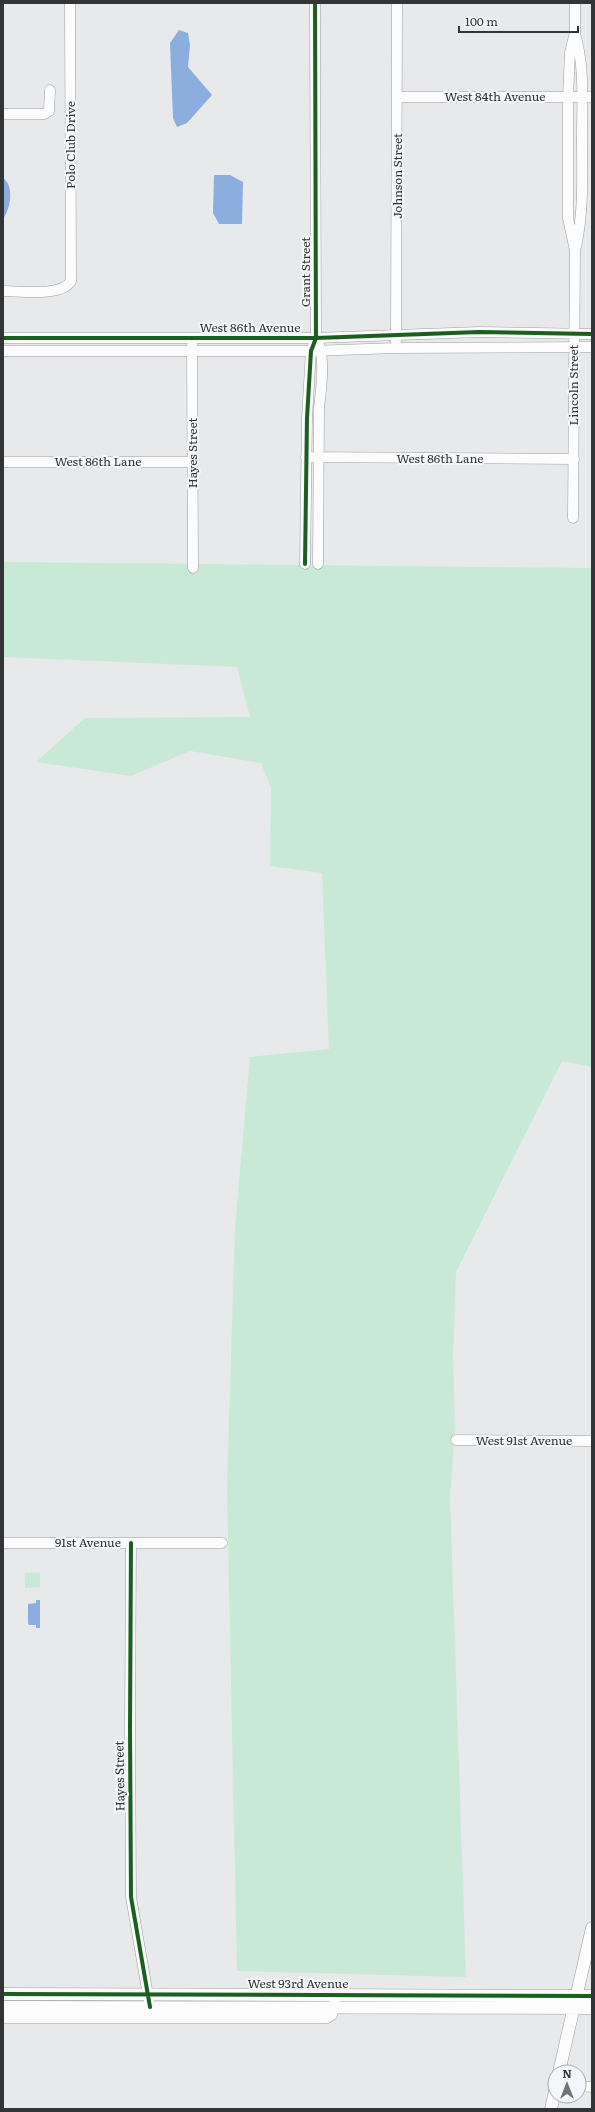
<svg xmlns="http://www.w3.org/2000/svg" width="595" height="2112" font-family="Literata,serif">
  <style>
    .green { fill: #c9e9d7 }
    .water { fill: #8baedf }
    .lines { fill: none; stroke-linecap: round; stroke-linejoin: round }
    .minor-casing { stroke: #9d9e9f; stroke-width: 11 }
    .tertiary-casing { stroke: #9d9e9f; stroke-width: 13 }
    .minor { stroke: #fcfcfc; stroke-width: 10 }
    .tertiary { stroke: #fcfcfc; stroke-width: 12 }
    .cycleway-casing { stroke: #f4f6f9; stroke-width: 6 }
    .cycleway { stroke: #1b5e20; stroke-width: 4 }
    .labels { text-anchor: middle; stroke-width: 4; stroke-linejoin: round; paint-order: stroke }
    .street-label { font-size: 12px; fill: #333435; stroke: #f4f6f9 }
  </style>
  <rect width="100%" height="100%" fill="#e8e9eb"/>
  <path class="green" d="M 3,562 L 592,568 L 592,1067 L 562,1061 L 456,1272 L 453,1357 L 455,1433 L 450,1497 L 466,1977 L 237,1971 L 227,1488 L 235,1228 L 250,1057 L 329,1049 L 322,873 L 270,866 L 271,788 L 261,763 L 190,751 L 131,776 L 36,762 L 85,718 L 250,717 L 237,667 L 3,657 Z
    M 40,1572 L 40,1587 L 25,1588 L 25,1573 Z"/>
  <path class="water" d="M 179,30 L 188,33 L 190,45 L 188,67 L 212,95 L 187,123 L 177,127 L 173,118 L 170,43 Z
    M 214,175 L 230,175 L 243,182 L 242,224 L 219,224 L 213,213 Z
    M 3,178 C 15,186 10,210 3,219 Z
    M 36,1600 L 40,1600 L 40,1628 L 36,1628 L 36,1625 L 29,1625 L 28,1623 L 28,1604 L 36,1603 Z"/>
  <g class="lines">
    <defs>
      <path id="minor" d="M 575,34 C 585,67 582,103 582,137 C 582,174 584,210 576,247
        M 398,97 L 592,97
        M 3,114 L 44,114 L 49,111 L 50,90
        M 3,291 C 20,291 62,297 71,281 L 70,3
        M 3,338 L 316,338 L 479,332 L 592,334
        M 396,341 L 397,3
        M 192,345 L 193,568
        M 3,351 L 311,351 L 396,348 L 592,347
        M 306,457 L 574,459
        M 3,462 L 193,462
        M 573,518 L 575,251 L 568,218 L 568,97 L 570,53 L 575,32 L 575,3
        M 305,564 L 307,418 L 311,351 L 316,338 L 315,3
        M 318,564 L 319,408 C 321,391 325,361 319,345
        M 456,1440 L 592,1441
        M 3,1543 L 222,1543
        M 131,1543 L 130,1727 L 131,1897 L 150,2007
        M 3,2018 L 327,2018 L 332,2015 L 335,2000
        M 579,2086 L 592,2087"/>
      <path id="tertiary" d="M 3,1994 L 592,1996
        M 3,2007 L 592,2008
        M 559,2072 L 592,1928
        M 551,2109 L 555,2091"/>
    </defs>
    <use href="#minor" class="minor-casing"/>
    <use href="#tertiary" class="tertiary-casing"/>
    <use href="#minor" class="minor"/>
    <use href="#tertiary" class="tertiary"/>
    <defs>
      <path id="cycleway" d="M 3,338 L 316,338 L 479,332 L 592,334
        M 305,564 L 307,418 L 311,351 L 316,338 L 315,3
        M 131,1543 L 130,1727 L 131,1897 L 150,2007
        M 3,1994 L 592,1996"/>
    </defs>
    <use href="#cycleway" class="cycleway-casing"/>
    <use href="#cycleway" class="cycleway"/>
  </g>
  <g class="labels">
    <g class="street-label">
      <text x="495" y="101">West 84th Avenue</text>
      <text transform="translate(71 145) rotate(-90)" y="4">Polo Club Drive</text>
      <text transform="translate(398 176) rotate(-90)" y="4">Johnson Street</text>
      <text transform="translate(306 272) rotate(-90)" y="4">Grant Street</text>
      <text x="250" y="332">West 86th Avenue</text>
      <text transform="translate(574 385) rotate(-90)" y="4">Lincoln Street</text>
      <text transform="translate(193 453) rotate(-90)" y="4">Hayes Street</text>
      <text x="440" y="463">West 86th Lane</text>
      <text x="98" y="466">West 86th Lane</text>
      <text x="524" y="1445">West 91st Avenue</text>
      <text x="88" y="1547">91st Avenue</text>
      <text transform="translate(120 1776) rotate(-91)" y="4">Hayes Street</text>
      <text x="298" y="1988">West 93rd Avenue</text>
    </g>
  </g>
  <rect width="595" height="2112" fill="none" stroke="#333435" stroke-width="8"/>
  <g transform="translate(567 2084)"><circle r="19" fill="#f4f6f9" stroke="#a7a8ab"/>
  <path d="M0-3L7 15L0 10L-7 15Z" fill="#727375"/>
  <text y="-6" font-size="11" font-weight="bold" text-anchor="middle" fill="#333435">N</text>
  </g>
  <path d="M459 26v6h119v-6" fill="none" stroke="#333435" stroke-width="2"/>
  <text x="465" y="26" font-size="12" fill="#333435" stroke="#f4f6f9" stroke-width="3" paint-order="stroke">100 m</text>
</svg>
